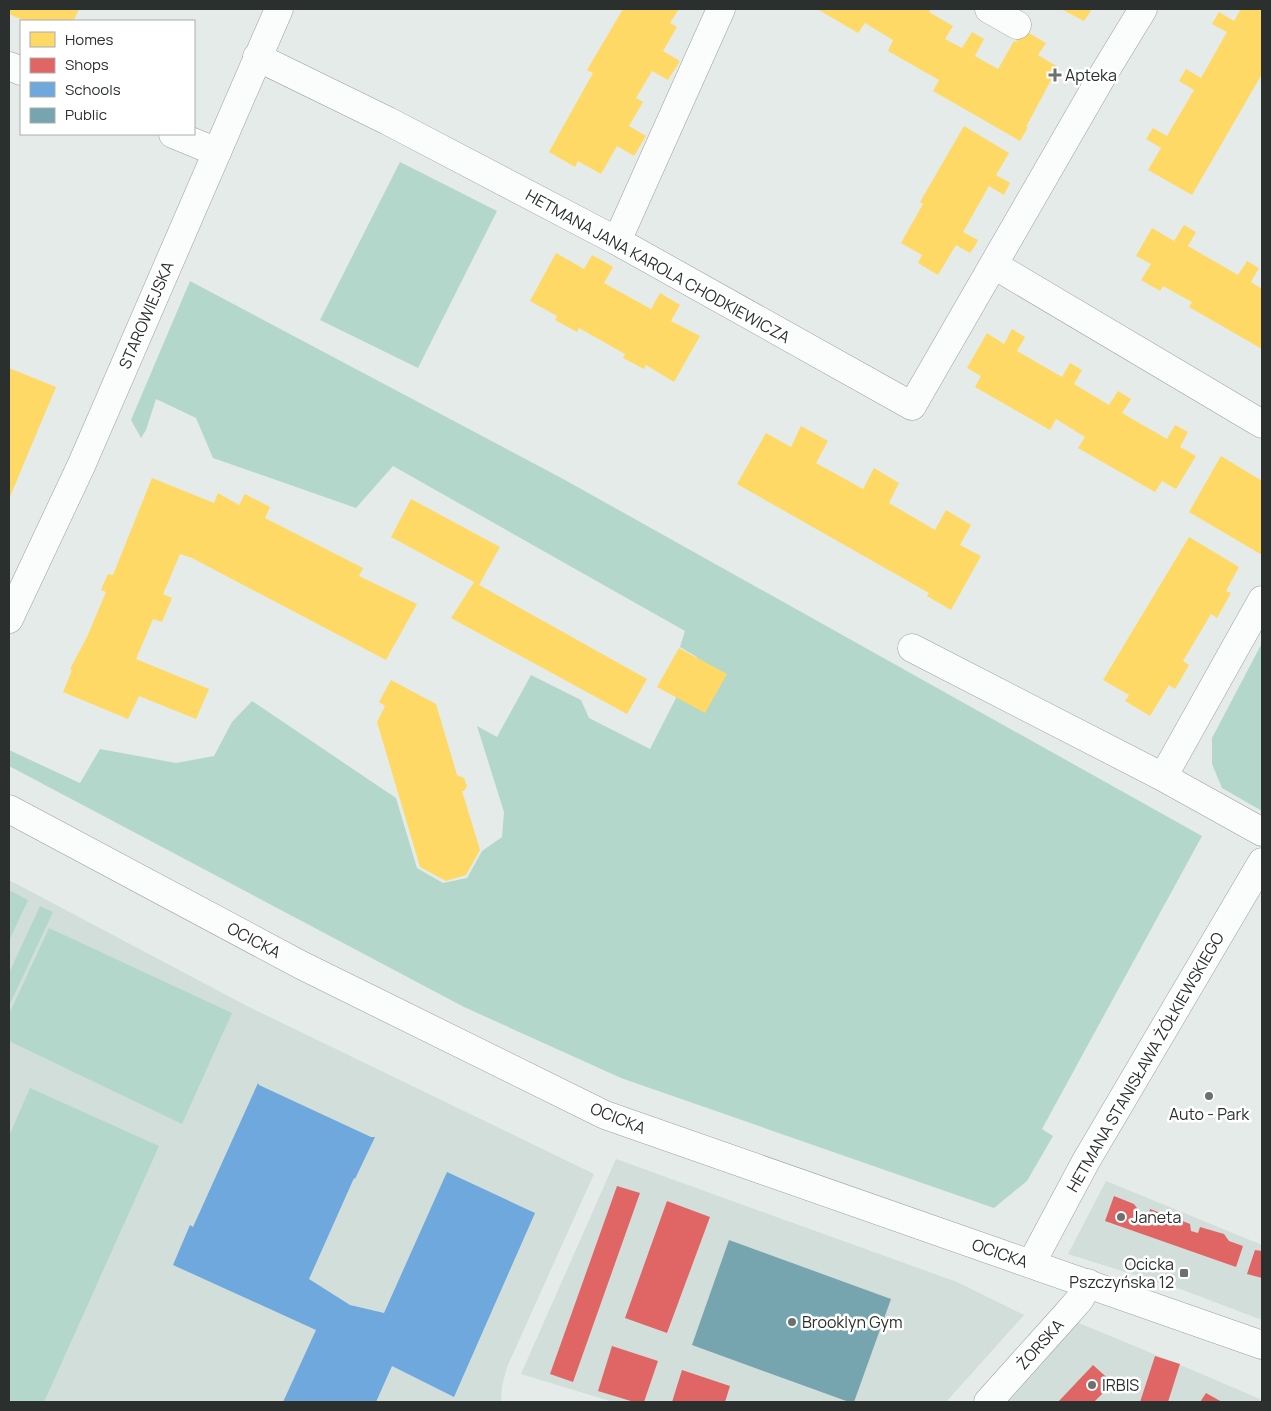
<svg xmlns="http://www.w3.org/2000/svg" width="1271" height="1411" font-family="Manrope,sans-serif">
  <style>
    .built { fill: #d1ded9 }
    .green { fill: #b3d8cb }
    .homes { fill: #ffd966 }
    .shops { fill: #e06666 }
    .schools { fill: #6fa8dc }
    .public { fill: #76a5af }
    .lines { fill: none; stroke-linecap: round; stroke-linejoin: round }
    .minor-casing { stroke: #9ba09e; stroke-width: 29 }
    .primary-casing { stroke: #9ba09e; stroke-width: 29 }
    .minor { stroke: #fbfcfc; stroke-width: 28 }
    .primary { stroke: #fbfcfc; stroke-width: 28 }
    .poi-dot { fill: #6c716e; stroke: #fff; stroke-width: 2 }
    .labels { text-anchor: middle; stroke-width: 5; stroke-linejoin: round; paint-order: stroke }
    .poi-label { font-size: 16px; fill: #2b2f2d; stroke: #fff; text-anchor: start }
    .street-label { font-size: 16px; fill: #2b2f2d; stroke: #fff }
  </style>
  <rect width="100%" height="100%" fill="#e5ebe8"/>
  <path class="built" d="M 9,880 L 247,1006 L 594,1174 L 507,1367 L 502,1386 L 501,1402 L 9,1402 Z
    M 616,1159 L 957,1282 L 1024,1315 L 946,1402 L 613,1402 L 521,1374 Z
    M 1106,1181 L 1262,1245 L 1262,1320 L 1183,1290 L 1068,1254 Z
    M 1074,1321 L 1197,1372 L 1262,1400 L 1262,1402 L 999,1402 Z"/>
  <path class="green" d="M 400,162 L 497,211 L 418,368 L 320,320 Z
    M 190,281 L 565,480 L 1202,836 L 1042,1129 L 1053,1136 L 1027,1181 L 994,1208 L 621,1078 L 464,1007 L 9,766 L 9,750 L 80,783 L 100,749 L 176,763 L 214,756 L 232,722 L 252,701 L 396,798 L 417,868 L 443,883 L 467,878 L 482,851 L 502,837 L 504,812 L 477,726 L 497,737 L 531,675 L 581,700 L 589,718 L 650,749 L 697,657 L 680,647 L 685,631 L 393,466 L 356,508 L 213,458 L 196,418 L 156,399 L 146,430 L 141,438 L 131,420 Z
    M 1262,643 L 1262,811 L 1222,788 L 1212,764 L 1212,738 Z
    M 9,890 L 28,900 L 9,941 Z
    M 40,906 L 53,912 L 9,1006 L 9,973 Z
    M 49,928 L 232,1013 L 182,1124 L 9,1041 L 9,1014 Z
    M 30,1088 L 159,1146 L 44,1402 L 9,1402 L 9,1136 Z"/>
  <path class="homes" d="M 9,9 L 79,9 L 74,20 L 78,21 L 25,21 L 9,14 Z
    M 623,9 L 679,9 L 670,23 L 677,27 L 663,51 L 680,61 L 668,80 L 652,71 L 636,98 L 643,102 L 629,126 L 646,136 L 634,156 L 617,146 L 601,174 L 578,161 L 575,167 L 549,152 L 593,73 L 587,70 Z
    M 820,9 L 931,9 L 929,12 L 953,26 L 945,39 L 962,48 L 972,32 L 984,39 L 975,56 L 998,69 L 1014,41 L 1016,42 L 1022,29 L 1046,43 L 1038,55 L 1058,67 L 1026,127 L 1028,127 L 1020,141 L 933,91 L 939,80 L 888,51 L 893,40 L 865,23 L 858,33 L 819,10 Z
    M 1061,9 L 1092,9 L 1084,21 Z
    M 1241,9 L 1262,9 L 1262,74 L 1192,195 L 1148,170 L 1161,148 L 1146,139 L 1153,128 L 1167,136 L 1194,90 L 1179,81 L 1186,69 L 1201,78 L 1227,32 L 1212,24 L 1219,12 L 1234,21 Z
    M 964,126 L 1009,153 L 996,175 L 1010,183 L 1004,195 L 989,186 L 963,232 L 978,240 L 975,246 L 970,253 L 956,245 L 938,275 L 918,263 L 922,255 L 901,243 L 923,204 L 920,202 Z
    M 1184,225 L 1196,232 L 1188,246 L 1238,275 L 1247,261 L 1259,268 L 1251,282 L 1262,289 L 1262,349 L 1189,307 L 1192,302 L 1163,286 L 1160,291 L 1141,280 L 1151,264 L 1136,256 L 1152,228 L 1174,241 Z
    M 556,253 L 584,269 L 592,255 L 603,261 L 613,267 L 604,283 L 651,309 L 660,293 L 680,305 L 671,321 L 700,336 L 674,382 L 646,365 L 644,369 L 623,358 L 625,354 L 579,328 L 577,332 L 555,320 L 557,316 L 530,301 Z
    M 1012,329 L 1025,337 L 1017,351 L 1062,377 L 1070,363 L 1082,370 L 1074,384 L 1109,405 L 1118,391 L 1131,399 L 1122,413 L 1167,439 L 1175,425 L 1188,432 L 1180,447 L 1196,456 L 1176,489 L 1162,481 L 1155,492 L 1078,448 L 1085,437 L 1056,419 L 1050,430 L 975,387 L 981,376 L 967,368 L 987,333 L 1004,344 Z
    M 9,368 L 56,387 L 9,499 Z
    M 801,426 L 828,441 L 816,463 L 863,489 L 874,468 L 899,483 L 889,503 L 935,530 L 946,510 L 971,525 L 960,545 L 981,556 L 951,610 L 927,596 L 929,593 L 737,484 L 766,433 L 791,447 Z
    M 1221,456 L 1262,481 L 1262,555 L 1189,512 Z
    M 152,478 L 214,503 L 218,493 L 239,505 L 245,494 L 270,507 L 265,518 L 363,568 L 359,576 L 417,604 L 386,660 L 192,558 L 180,554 L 163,594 L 172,598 L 162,622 L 153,619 L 136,659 L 209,689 L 196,719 L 139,696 L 128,719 L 63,692 L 72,670 L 70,669 L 87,637 L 106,592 L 101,590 L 104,583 L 108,574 L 113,575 Z
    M 411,499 L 500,547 L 479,585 L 647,679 L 627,714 L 451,618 L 474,582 L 391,537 Z
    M 1189,537 L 1239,567 L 1226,591 L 1231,593 L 1217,618 L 1211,614 L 1183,661 L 1189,665 L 1175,689 L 1169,685 L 1150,716 L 1125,701 L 1129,695 L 1103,680 Z
    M 679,648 L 727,674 L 705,713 L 657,687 Z
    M 391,680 L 436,704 L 457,775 L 464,778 L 467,786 L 464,791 L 462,791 L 480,850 L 466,875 L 446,881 L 420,867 L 377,722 L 385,706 L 379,702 Z"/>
  <path class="shops" d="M 617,1186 L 640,1193 L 573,1382 L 550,1374 Z
    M 1114,1196 L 1134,1204 L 1137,1208 L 1138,1213 L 1148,1216 L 1150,1209 L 1163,1214 L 1164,1222 L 1173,1225 L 1175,1218 L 1190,1224 L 1191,1231 L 1198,1233 L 1200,1227 L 1224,1234 L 1229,1241 L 1243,1246 L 1236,1267 L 1105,1221 Z
    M 667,1201 L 710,1217 L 667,1333 L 625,1318 Z
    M 1255,1250 L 1262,1251 L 1262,1278 L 1247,1274 Z
    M 612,1346 L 658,1361 L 644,1402 L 634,1402 L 598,1391 Z
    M 1155,1356 L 1180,1364 L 1168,1402 L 1140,1402 Z
    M 1093,1365 L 1113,1383 L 1094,1402 L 1058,1402 Z
    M 682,1370 L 730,1386 L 725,1402 L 672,1402 Z
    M 1206,1393 L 1222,1402 L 1200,1402 Z"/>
  <path class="schools" d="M 258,1083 L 259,1085 L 371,1137 L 375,1137 L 355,1179 L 354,1178 L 309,1279 L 350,1305 L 384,1313 L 447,1172 L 535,1213 L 454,1397 L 392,1366 L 376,1402 L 283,1402 L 316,1330 L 173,1265 L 190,1225 L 193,1227 Z"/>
  <path class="public" d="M 729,1240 L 891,1299 L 854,1402 L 849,1402 L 692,1345 Z"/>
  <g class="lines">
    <defs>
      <path id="minor" d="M 989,9 L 1017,25
        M 257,57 L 388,121 L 617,241 L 912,406 L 1101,78 L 1143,9
        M 9,66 L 21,71
        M 173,134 L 217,152
        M 617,241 L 721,9
        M 994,265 L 1262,424
        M 912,648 L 1163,777 L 1262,832
        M 1163,777 L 1262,600
        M 9,809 L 301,965 L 605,1115 L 1262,1345
        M 1031,1264 L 1086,1161 L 1262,862
        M 988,1402 L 1066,1315 L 1080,1299 L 1088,1283"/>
      <path id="primary" d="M 9,619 L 81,466 L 279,9"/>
    </defs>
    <use href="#minor" class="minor-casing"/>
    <use href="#primary" class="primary-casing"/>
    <use href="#minor" class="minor"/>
    <use href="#primary" class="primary"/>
  </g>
  <g class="poi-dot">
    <path d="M1052.5 67.5h5v5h5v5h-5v5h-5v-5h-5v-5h5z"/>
    <circle cx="1209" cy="1096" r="5"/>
    <circle cx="1121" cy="1217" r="5"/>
    <rect x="1179" y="1268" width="10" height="10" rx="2.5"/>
    <circle cx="792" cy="1322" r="5"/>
    <circle cx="1092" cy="1385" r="5"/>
  </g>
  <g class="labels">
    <g class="poi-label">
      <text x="1065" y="81">Apteka</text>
      <text x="1209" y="1120" text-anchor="middle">Auto - Park</text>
      <text x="1131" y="1223">Janeta</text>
      <text x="1174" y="1270" text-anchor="end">Ocicka<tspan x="1174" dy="18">Pszczyńska 12</tspan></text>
      <text x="802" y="1328">Brooklyn Gym</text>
      <text x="1102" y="1391">IRBIS</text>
    </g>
    <g class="street-label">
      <text transform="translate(658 266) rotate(29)" y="6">HETMANA JANA KAROLA CHODKIEWICZA</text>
      <text transform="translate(146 315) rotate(-67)" y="6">STAROWIEJSKA</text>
      <text transform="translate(254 940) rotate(28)" y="6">OCICKA</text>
      <text transform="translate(1145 1062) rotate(-60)" y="6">HETMANA STANISŁAWA ŻÓŁKIEWSKIEGO</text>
      <text transform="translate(618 1118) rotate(22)" y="6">OCICKA</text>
      <text transform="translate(1000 1253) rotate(19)" y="6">OCICKA</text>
      <text transform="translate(1040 1344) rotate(-48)" y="6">ŻORSKA</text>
    </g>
  </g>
  <rect width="1271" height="1411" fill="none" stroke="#2b2f2d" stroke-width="20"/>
  <rect x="20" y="20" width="175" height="115" fill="#ffffff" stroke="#aaacab"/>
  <rect x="30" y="32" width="25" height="15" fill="#ffd966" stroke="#aaacab"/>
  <text x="65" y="45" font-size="15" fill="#2b2f2d">Homes</text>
  <rect x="30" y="58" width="25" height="15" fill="#e06666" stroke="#aaacab"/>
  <text x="65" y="70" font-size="15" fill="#2b2f2d">Shops</text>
  <rect x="30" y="82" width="25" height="15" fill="#6fa8dc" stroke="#aaacab"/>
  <text x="65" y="95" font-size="15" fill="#2b2f2d">Schools</text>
  <rect x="30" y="108" width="25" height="15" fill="#76a5af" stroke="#aaacab"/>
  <text x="65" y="120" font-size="15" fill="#2b2f2d">Public</text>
</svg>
